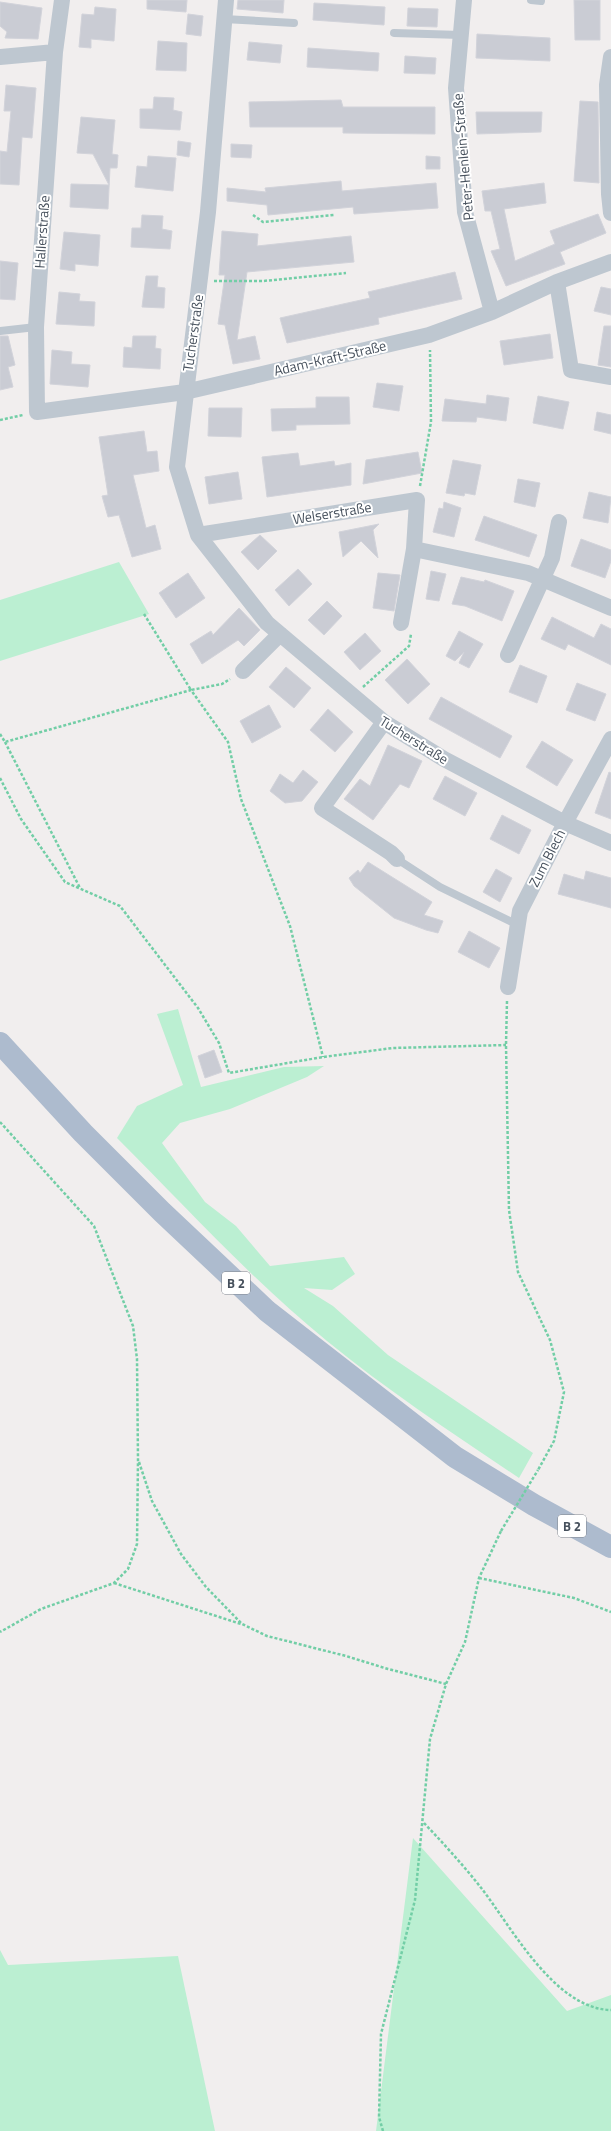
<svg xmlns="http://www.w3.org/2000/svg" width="611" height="2131" font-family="'Titillium Web',sans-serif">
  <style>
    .green { fill: #bbefd2 }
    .building { fill: #caccd4; stroke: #d2d3da }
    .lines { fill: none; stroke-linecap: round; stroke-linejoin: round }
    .path { stroke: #72cea6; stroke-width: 2.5; stroke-dasharray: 3 2; stroke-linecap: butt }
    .lane { stroke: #bec7d0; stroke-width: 8 }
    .street { stroke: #bec7d0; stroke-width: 16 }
    .primary { stroke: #adbbce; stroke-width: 22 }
    .path-bridge { stroke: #72cea6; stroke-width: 2.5; stroke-dasharray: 3 2; stroke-linecap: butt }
    .labels { text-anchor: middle; stroke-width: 4; stroke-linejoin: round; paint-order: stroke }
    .shield { fill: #fff; stroke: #7e848d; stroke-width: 1 }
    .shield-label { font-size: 13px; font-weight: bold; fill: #46505c }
    .street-label { font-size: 14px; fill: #46505c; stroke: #fff }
  </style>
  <rect width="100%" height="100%" fill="#f1eeee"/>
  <path class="green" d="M 119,562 L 149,614 L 0,661 L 0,600 Z
    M 178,1009 L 201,1087 L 284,1067 L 324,1066 L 307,1077 L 230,1109 L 180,1123 L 162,1143 L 205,1202 L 236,1226 L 270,1266 L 344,1257 L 355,1274 L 332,1290 L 304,1288 L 333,1306 L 388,1355 L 533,1453 L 519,1478 C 454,1434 388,1391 327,1341 C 252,1280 186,1207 117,1138 L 137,1106 L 183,1085 L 157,1014 Z
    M 413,1838 L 567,2011 L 611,1995 L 611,2131 L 376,2131 Z
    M 0,1950 L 8,1965 L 178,1956 L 215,2131 L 0,2131 Z"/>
  <path class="building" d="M 147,0 L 187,0 L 186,12 L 147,9 Z
    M 238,0 L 284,0 L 283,13 L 237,9 Z
    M 574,0 L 600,0 L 600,40 L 575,40 Z
    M 0,2 L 42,8 L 38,39 L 5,38 L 7,32 L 0,26 Z
    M 314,3 L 385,7 L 384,25 L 313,20 Z
    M 95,7 L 116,9 L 114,41 L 91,39 L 91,48 L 79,47 L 82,14 L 94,15 Z
    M 408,8 L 438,9 L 437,27 L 407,26 Z
    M 188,14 L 203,16 L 201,36 L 186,34 Z
    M 477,34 L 550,38 L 550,61 L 476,58 Z
    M 158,41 L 187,43 L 186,71 L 156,70 Z
    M 249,42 L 282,45 L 280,63 L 247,60 Z
    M 308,48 L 379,53 L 378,71 L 307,67 Z
    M 405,56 L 436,58 L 435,74 L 404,73 Z
    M 6,85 L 36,88 L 32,138 L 22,137 L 19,185 L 0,184 L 0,151 L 7,152 L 11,111 L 4,111 Z
    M 154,97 L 174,98 L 173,110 L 182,112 L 180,130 L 140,128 L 140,109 L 153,109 Z
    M 341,100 L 343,107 L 435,107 L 435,134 L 343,133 L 343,127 L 250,127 L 249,102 Z
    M 580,101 L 598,102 L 599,183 L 574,181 Z
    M 476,112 L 542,112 L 541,132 L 477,134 Z
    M 81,117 L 115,120 L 112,154 L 118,155 L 117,168 L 110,168 L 108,209 L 70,207 L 71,184 L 109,185 L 93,154 L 77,153 Z
    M 178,141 L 191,143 L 189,157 L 177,155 Z
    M 231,144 L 252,145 L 251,158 L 231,157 Z
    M 148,156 L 176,158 L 173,191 L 135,187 L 137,166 L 147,167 Z
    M 426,156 L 440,157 L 440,169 L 426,169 Z
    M 341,181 L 342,191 L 436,183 L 438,208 L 354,214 L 353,207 L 268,215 L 267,205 L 227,201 L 227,188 L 266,192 L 265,188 Z
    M 544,183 L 546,203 L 504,209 L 515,261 L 555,244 L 550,231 L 598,214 L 606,233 L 560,252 L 565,264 L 506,286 L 491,251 L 500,249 L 491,211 L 485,211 L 482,191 Z
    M 142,215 L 163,216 L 162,229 L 172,231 L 170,249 L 131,247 L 132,228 L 141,228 Z
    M 222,231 L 258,234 L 257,246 L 351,236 L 354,262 L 247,272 L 237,340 L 255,336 L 260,359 L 233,364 L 225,325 L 218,324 L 225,275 L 219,275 Z
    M 64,232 L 100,235 L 98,266 L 75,264 L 75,271 L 60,269 Z
    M 0,261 L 18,263 L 15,300 L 0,299 Z
    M 455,272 L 462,299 L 378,318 L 379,324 L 287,343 L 280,318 L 370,298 L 368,292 Z
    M 146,276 L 158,276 L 157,287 L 165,288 L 164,308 L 142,307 Z
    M 601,287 L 611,289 L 611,315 L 594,311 Z
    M 59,292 L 80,294 L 79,301 L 95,302 L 94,326 L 56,324 Z
    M 604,326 L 611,326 L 611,367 L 598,365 Z
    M 550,334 L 553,358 L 504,365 L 500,341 Z
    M 0,336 L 8,336 L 15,365 L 8,367 L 13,387 L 0,390 Z
    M 133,336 L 156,336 L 155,348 L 161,349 L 160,369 L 123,367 L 124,347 L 132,348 Z
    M 52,350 L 72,352 L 71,364 L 90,365 L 88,387 L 50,384 Z
    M 377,383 L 403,386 L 399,411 L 373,407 Z
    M 487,395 L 509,398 L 506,421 L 477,417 L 476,422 L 442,421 L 445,399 L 486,404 Z
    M 538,396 L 569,402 L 563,429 L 533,423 Z
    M 316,397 L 349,397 L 350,424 L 296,425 L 296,430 L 272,431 L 271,409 L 316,408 Z
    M 209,408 L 242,408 L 241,437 L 208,436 Z
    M 597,412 L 611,415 L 611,434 L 594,430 Z
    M 144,431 L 147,452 L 157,451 L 159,471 L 133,475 L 146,528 L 155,525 L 161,549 L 132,557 L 119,515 L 108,517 L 102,496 L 108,495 L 99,437 Z
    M 418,452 L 422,473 L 363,484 L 366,460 Z
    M 298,453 L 300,466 L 334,461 L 335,466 L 351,463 L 351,485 L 267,497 L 262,457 Z
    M 453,460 L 481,465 L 475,495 L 465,493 L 464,496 L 446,493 Z
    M 238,472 L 242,499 L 209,504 L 205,477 Z
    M 518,479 L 540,483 L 535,507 L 514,502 Z
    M 589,492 L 611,497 L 608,523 L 583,518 Z
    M 444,502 L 461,508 L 454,537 L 433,532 L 439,508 L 443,509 Z
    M 484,516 L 537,535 L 529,557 L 475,540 Z
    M 379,524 L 373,530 L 378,558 L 361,541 L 343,557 L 339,532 Z
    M 260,535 L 277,551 L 258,570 L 241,552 Z
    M 581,539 L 611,550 L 611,561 L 605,578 L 571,566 Z
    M 298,569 L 312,584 L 289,606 L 275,590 Z
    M 431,571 L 446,574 L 439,601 L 426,599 Z
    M 188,573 L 205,598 L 176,618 L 159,593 Z
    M 378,573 L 400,575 L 394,611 L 373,608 Z
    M 461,577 L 484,582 L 485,580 L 514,591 L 502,621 L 465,606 L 452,604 Z
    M 327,601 L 342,616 L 324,635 L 308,620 Z
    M 239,608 L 260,630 L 244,646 L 238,640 L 202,664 L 190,644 L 211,631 L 213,635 Z
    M 552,617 L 594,638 L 601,624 L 611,629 L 611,665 L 568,644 L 565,650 L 541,639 Z
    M 459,631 L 483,644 L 469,668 L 459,663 L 464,652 L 455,661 L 446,656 Z
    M 365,633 L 381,651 L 360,670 L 344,652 Z
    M 407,659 L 430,684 L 408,704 L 385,680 Z
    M 520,665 L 547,676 L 537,703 L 509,692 Z
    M 286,667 L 311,688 L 294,708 L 269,687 Z
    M 577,683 L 606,694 L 595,721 L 566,710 Z
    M 441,697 L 512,736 L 500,758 L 429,719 Z
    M 269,705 L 281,727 L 252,743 L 240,721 Z
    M 328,709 L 353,732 L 335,752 L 310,730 Z
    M 542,741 L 573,760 L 557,786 L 526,767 Z
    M 388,745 L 422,761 L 409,788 L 400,784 L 373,820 L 344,799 L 360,779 L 370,786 Z
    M 303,770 L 318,782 L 302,801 L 285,803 L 270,791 L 280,774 L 293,783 Z
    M 609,772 L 611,773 L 611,819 L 595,813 Z
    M 445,776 L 477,793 L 465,816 L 433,799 Z
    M 502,815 L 531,830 L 519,854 L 490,839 Z
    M 368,862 L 432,902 L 424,915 L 443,921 L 438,933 L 426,930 L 394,918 L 354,886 L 349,878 L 358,870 L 360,873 Z
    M 496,869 L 512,878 L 500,902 L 483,892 Z
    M 586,871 L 611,878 L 611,908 L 558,894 L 564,874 L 584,880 Z
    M 469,931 L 500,948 L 489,968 L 458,952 Z
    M 214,1050 L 222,1072 L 205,1078 L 198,1056 Z"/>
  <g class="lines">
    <path class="path" d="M 253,215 L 263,222 L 334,215
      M 214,281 L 263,281 L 346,273
      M 0,420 L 23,415
      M 420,486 L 431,422 L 430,350
      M 144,614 L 191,690 L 222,684 L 230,679
      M 363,687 L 409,646 L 411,634
      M 0,734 L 5,742 L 191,690 L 228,742 L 241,799 L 290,926 L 323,1057
      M 5,742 L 80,888
      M 0,778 L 21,819 L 65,882 L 120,906 L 198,1008 L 219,1043 L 229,1073 L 323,1057 L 393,1048 L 506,1045
      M 507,1001 L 506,1045 L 509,1210 L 518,1272 L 550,1340 L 564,1392 L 554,1441 L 538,1470
      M 0,1122 L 94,1226 L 133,1326 L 137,1359 L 138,1460 L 137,1544 L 128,1569 L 114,1583 L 41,1609 L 0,1632
      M 139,1462 L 152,1501 L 181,1554 L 206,1587 L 242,1624 L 267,1636 L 346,1656 L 388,1669 L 446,1684
      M 479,1578 L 574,1598 L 611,1612
      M 114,1583 L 241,1624
      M 424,1823 C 444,1844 464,1866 482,1889 C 512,1928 555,2009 611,2010
      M 383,2131 L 379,2117 L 381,2034 L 415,1900 L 430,1739 L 446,1684 L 465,1642 L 479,1578 L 501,1531"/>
    <path class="lane" d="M 531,0 L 541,1
      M 224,19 L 294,23
      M 394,33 L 461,35
      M 0,331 L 36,327
      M 397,859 L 440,887 L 518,925"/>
    <path class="street" d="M 62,0 L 55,52 L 36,327 L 37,412 L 185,392 L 429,335 L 492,312 L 557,282 L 611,262
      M 226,0 L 208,212 L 177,467 L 198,535 L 267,623 L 384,722 L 444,759 L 565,823 L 611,843
      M 464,0 L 456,88 L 465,212 L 492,312
      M 0,57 L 55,52
      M 611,57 L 607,85 L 609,194 L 611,213
      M 557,282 L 571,370 L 611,377
      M 198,535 L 417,500 L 414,549 L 528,573 L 611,608
      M 401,623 L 414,549
      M 508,655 L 552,558 L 559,522
      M 243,671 L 280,634
      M 384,722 L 322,808 L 391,853 L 397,859
      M 508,987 L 520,911 L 565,823 L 611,739"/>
    <path class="primary" d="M 0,1043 L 83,1133 L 162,1212 L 267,1311 L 455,1457 L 534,1505 L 611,1547"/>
    <path class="path-bridge" d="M 501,1531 L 538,1470"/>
  </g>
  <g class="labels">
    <g class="shield">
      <rect x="222" y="1272" width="28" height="22" rx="3"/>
      <rect x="558" y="1515" width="28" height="22" rx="3"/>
    </g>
    <g class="shield-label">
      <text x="236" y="1288">B 2</text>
      <text x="572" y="1531">B 2</text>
    </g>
    <g class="street-label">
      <text transform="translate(463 157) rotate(-95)" y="5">Peter-Henlein-Straße</text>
      <text transform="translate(42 232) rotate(-86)" y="5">Hallerstraße</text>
      <text transform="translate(193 333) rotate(-82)" y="5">Tucherstraße</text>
      <text transform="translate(330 358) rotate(-13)" y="5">Adam-Kraft-Straße</text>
      <text transform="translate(332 513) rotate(-9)" y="5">Welserstraße</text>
      <text transform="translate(414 740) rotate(32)" y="5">Tucherstraße</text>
      <text transform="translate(547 858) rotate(-63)" y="5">Zum Blech</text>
    </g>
  </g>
</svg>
